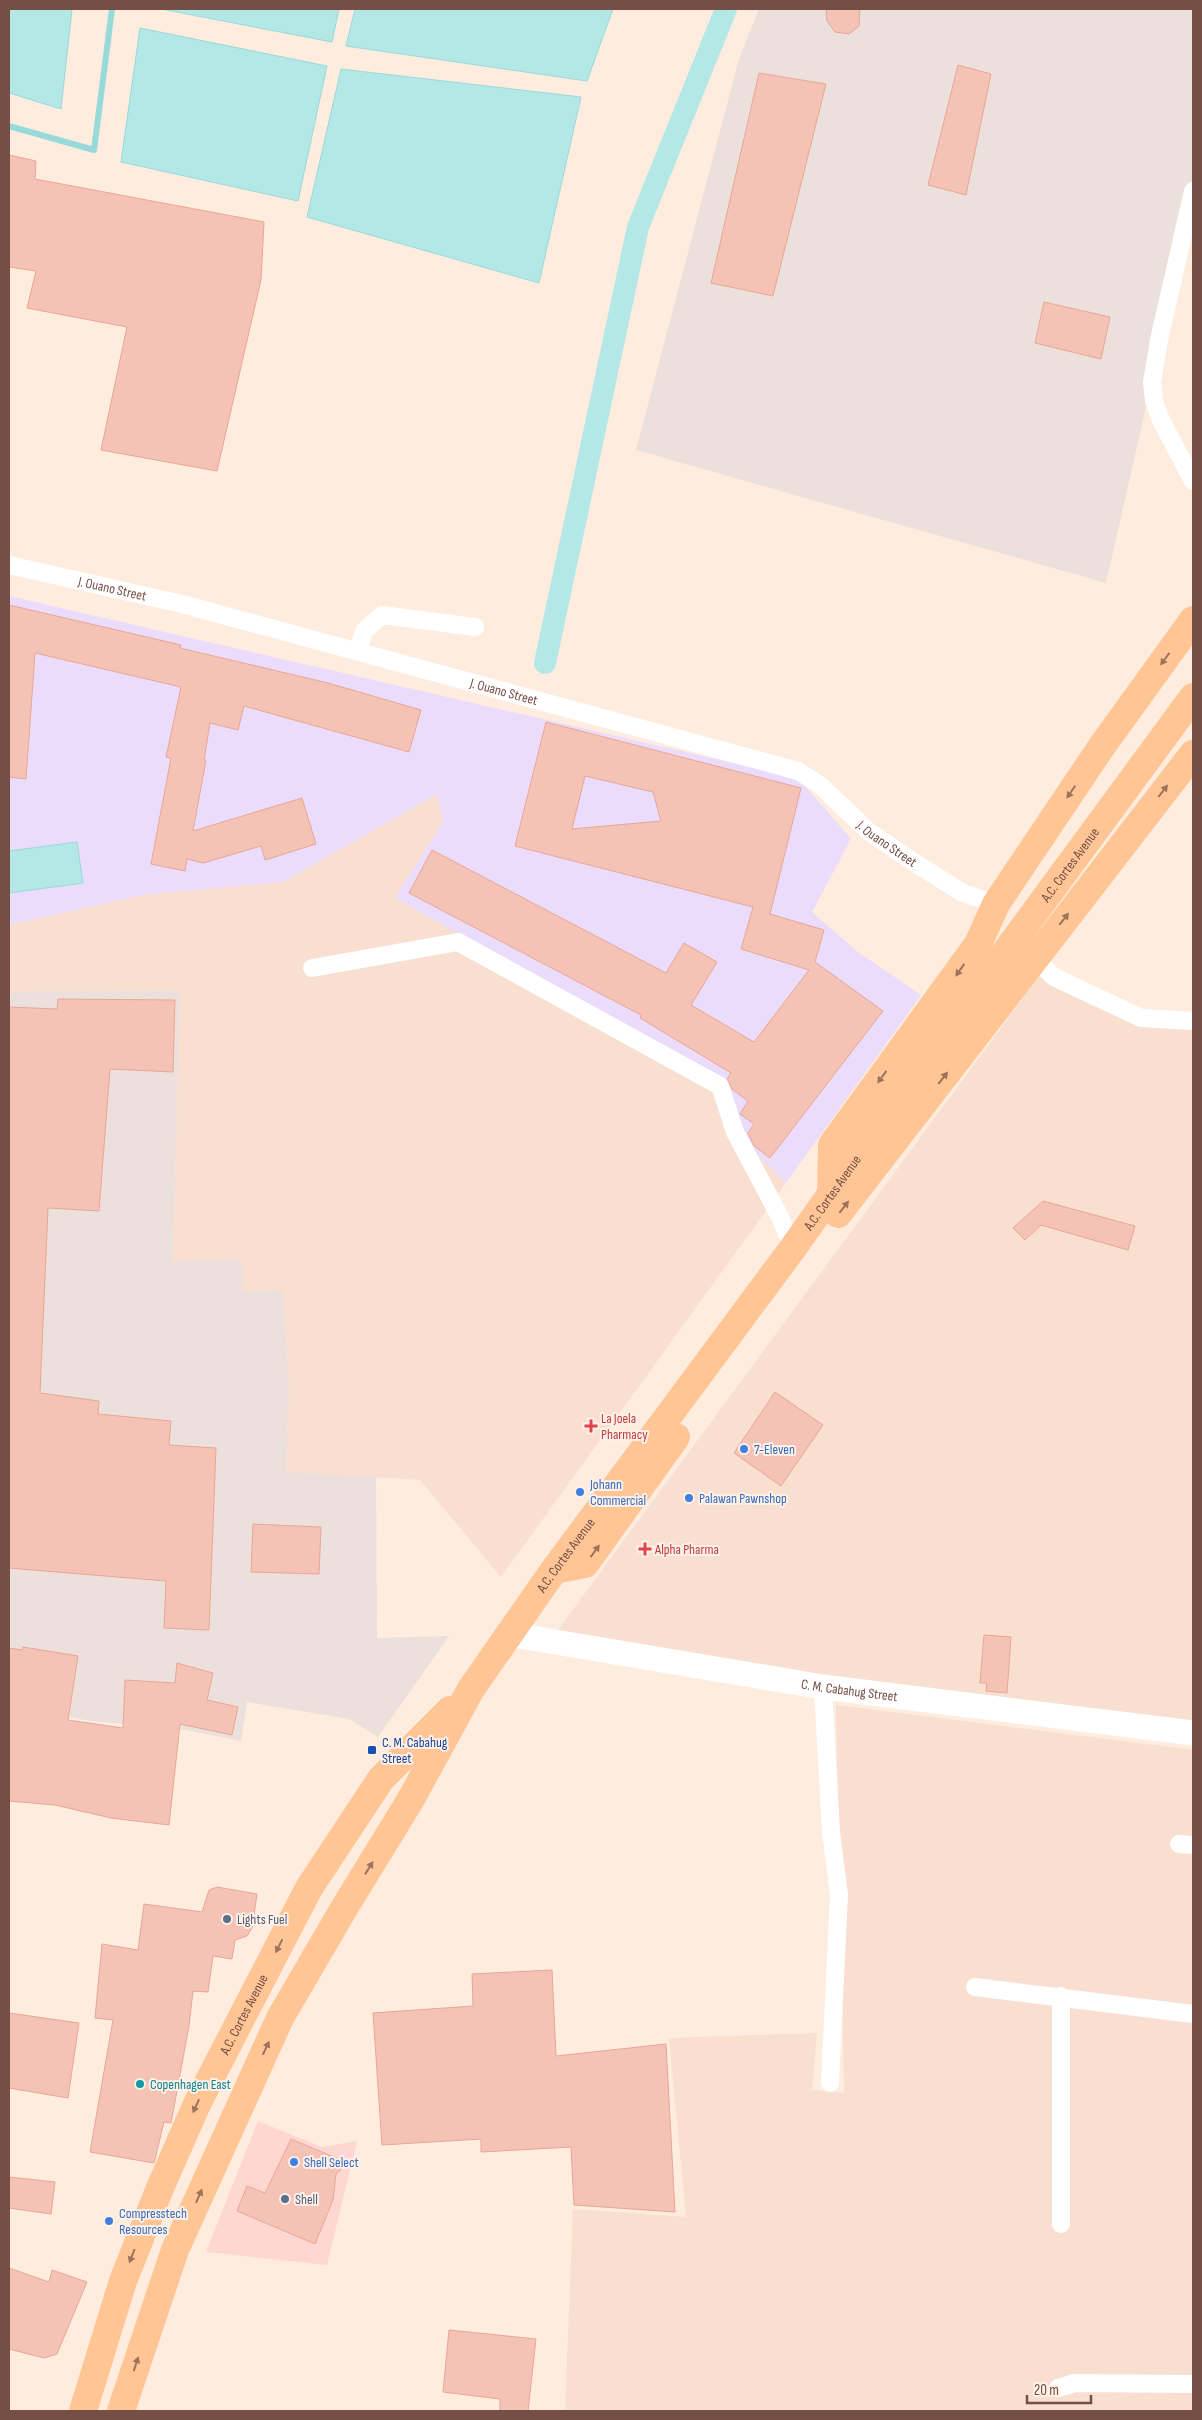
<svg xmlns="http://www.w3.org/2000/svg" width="1202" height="2420" font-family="'Sofia Sans Condensed',sans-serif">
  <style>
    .residential { fill: #f8dfd0 }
    .commercial { fill: #ffd7d2 }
    .industrial { fill: #ebe0db }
    .education { fill: #eadcfa }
    .water { fill: #b3e8e6; stroke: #98dad9 }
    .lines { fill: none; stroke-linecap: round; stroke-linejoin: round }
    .stream { stroke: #98dad9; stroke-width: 6 }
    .canal { stroke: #b3e8e6; stroke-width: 22 }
    .building { fill: #f5c3b5; stroke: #e9a694; fill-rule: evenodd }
    .street { stroke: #fff; stroke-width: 18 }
    .secondary { stroke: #fff; stroke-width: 25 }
    .primary { stroke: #ffc595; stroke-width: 28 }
    .oneway { fill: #9e725d }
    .health-dot { fill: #e0444e; stroke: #fff1e7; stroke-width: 2 }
    .shop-dot { fill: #3f7fe0; stroke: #fff1e7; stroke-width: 2 }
    .transit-dot { fill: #1a4fb4; stroke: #fff1e7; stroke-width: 2 }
    .service-dot { fill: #5c6f8a; stroke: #fff1e7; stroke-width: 2 }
    .culture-dot { fill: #0f9aa8; stroke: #fff1e7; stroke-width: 2 }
    .labels { text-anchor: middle; stroke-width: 4; stroke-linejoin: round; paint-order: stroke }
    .street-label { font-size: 14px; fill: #754e45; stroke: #fff1e7 }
    .health-label { font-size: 14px; fill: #be3a42; stroke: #fff1e7; text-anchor: start }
    .shop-label { font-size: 14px; fill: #366cbe; stroke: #fff1e7; text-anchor: start }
    .transit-label { font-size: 14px; fill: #164399; stroke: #fff1e7; text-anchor: start }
    .service-label { font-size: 14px; fill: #4e5e75; stroke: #fff1e7; text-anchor: start }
    .culture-label { font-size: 14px; fill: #0d838f; stroke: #fff1e7; text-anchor: start }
  </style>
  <rect width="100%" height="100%" fill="#feecdf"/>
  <path class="residential" d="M 437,794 L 443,822 L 395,898 L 722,1084 L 743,1140 L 786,1183 L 501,1577 L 420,1480 L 286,1472 L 289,1380 L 283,1290 L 242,1291 L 241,1259 L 173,1262 L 180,991 L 9,992 L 9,925 L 142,895 L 283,882 Z
    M 1040,975 L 1193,1026 L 1193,1726 L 843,1679 L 555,1634 Z
    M 836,1705 L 1193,1750 L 1193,2411 L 565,2411 L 573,2209 L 686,2217 L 669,2038 L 817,2033 L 812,2090 L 844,2093 Z"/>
  <path class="commercial" d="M 258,2121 L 322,2147 L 357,2141 L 327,2265 L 206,2252 Z"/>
  <path class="industrial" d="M 759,9 L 1193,9 L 1193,200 L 1106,583 L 636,450 L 739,59 Z
    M 180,991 L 173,1261 L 242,1259 L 242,1291 L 283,1290 L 289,1380 L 286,1472 L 376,1477 L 377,1638 L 449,1636 L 378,1737 L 349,1719 L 247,1702 L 241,1741 L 186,1730 L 92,1721 L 9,1708 L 9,992 Z"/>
  <path class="education" d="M 9,596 L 798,778 L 851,839 L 812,912 L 858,952 L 921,995 L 786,1183 L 743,1140 L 722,1084 L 395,898 L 443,822 L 437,794 L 283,882 L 142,895 L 9,925 Z"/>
  <path class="water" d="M 9,9 L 72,9 L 61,109 L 9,93 Z
    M 161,9 L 339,9 L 332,42 Z
    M 355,9 L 613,9 L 587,81 L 346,46 Z
    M 140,28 L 327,66 L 298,201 L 121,162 Z
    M 341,69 L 581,97 L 539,283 L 307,217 Z
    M 77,842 L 83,883 L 9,893 L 9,851 Z"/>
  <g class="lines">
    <path class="stream" d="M 9,126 L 94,150 L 112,9"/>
    <path class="canal" d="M 545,663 L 638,227 L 726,9"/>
  </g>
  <path class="building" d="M 826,9 L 860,9 L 859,26 L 849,34 L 835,32 L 827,21 Z
    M 958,65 L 991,74 L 966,195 L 928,185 Z
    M 759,73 L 826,84 L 773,296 L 711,283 Z
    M 9,155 L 36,161 L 35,179 L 264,222 L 261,280 L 217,471 L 101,450 L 127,327 L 27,308 L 36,271 L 9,267 Z
    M 1044,302 L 1110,317 L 1101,359 L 1035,343 Z
    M 9,605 L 181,645 L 180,648 L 328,683 L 421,710 L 409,752 L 244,706 L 238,730 L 210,723 L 204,760 L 206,760 L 193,831 L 302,798 L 316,844 L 265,860 L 261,846 L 203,863 L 187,859 L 185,871 L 151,864 L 171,758 L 166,757 L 181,687 L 35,653 L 26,779 L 9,777 Z
    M 546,722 L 801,788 L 770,914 L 824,930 L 815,962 L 883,1011 L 770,1158 L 754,1146 L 748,1133 L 754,1124 L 740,1114 L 748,1101 L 732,1089 L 727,1079 L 731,1073 L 640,1018 L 641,1015 L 409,893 L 432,850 L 666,973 L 684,943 L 717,962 L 691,1005 L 754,1042 L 809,970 L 741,949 L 753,907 L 515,846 ZM 585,776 L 653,792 L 661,821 L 572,829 Z
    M 58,999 L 175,1000 L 173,1072 L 110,1069 L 99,1211 L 48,1208 L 40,1393 L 99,1401 L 98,1414 L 171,1421 L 169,1445 L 216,1448 L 209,1630 L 164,1628 L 166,1581 L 9,1568 L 9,1007 L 57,1009 Z
    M 1043,1201 L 1135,1226 L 1128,1250 L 1041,1225 L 1025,1240 L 1013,1228 Z
    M 775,1392 L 823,1425 L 781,1486 L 734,1453 Z
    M 253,1524 L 321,1527 L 319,1574 L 251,1572 Z
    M 984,1635 L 1011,1637 L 1007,1693 L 986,1691 L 987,1683 L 980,1683 Z
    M 23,1647 L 78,1656 L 68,1720 L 123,1728 L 125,1680 L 175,1683 L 177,1663 L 213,1673 L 207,1700 L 238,1707 L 232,1735 L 180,1724 L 169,1825 L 111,1818 L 55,1805 L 9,1801 L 9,1648 L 22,1650 Z
    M 217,1887 L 257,1894 L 252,1928 L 247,1936 L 235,1940 L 232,1959 L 213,1956 L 208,1992 L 193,1991 L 189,2026 L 171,2123 L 164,2122 L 154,2163 L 90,2152 L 113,2020 L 95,2018 L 102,1944 L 138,1950 L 144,1904 L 202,1912 L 209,1890 Z
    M 552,1970 L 556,2056 L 666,2044 L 675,2212 L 574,2205 L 571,2147 L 481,2152 L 481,2139 L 382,2145 L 373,2013 L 473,2006 L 472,1974 Z
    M 9,2013 L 79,2023 L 68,2098 L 9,2088 Z
    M 291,2139 L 348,2163 L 336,2174 L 333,2200 L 315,2244 L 237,2211 L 247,2186 L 265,2193 Z
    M 9,2177 L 55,2182 L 51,2214 L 9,2208 Z
    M 9,2268 L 49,2282 L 52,2270 L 87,2282 L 57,2354 L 44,2358 L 9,2349 Z
    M 449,2330 L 536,2339 L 528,2411 L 500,2411 L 500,2399 L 443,2392 Z"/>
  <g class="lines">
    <g class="street">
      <path d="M 1193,191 L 1159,340 L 1152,382 L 1154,401 L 1161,420 L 1193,481"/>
      <path id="s1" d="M 9,565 L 182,604 L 798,771 L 820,785 L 868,831 L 915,863 L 963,893 L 996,904"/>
      <path d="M 358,651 L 364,631 L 382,615 L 475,627"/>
      <path d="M 1034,958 L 1054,977 L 1141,1018 L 1193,1021"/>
      <path d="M 312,968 L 458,942 L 720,1086 L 735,1132 L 780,1217 L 793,1248"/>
      <path d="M 823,1687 L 831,1832 L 839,1895 L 830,2083"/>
      <path d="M 1179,1844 L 1193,1845"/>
      <path d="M 975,1987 L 1193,2014"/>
      <path d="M 1061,2224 L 1061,1996"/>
      <path d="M 1058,2388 L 1075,2383 L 1193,2384"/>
    </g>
    <path class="secondary" id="s2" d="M 508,1634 L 823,1687 L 1193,1733"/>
    <g class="primary">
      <path d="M 831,1194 L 832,1145 L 978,944 L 996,904 L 1102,746 L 1193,620"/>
      <path d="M 838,1214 L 1193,754"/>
      <path d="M 554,1570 L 585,1564 L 676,1437"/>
      <path id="s3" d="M 83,2411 L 123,2281 L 160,2188 L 197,2104 L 284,1936 L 309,1888 L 381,1779 L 450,1710"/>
      <path id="s4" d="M 121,2411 L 175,2250 L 280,2018 L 343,1910 L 411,1799 L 471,1689 L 554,1570 L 793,1248 L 910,1082 L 1193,697"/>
    </g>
  </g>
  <defs><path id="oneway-solid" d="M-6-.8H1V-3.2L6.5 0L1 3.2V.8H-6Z" transform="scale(1.25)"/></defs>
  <g class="oneway">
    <use href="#oneway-solid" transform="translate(1165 659) rotate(126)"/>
    <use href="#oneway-solid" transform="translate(1163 791) rotate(-52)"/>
    <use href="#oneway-solid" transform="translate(1071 792) rotate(124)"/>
    <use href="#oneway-solid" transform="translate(1064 919) rotate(-52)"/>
    <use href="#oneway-solid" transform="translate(960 970) rotate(125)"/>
    <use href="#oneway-solid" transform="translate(882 1077) rotate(126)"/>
    <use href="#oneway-solid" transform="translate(943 1078) rotate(-52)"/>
    <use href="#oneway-solid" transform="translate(844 1207) rotate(-52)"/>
    <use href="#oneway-solid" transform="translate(595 1551) rotate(-54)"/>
    <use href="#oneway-solid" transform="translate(369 1868) rotate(-58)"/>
    <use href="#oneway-solid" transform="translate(279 1946) rotate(117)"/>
    <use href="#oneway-solid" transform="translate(266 2048) rotate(-65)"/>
    <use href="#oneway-solid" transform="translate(196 2106) rotate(115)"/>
    <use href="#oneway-solid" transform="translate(199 2196) rotate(-66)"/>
    <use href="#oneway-solid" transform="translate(132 2256) rotate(111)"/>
    <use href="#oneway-solid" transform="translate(136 2364) rotate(-72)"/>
  </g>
  <g class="health-dot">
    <path d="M588.5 1418.5h5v5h5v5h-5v5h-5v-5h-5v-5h5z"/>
    <path d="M642.5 1541.5h5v5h5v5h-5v5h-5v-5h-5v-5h5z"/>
  </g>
  <g class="shop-dot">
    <circle cx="744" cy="1449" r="5"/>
    <circle cx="580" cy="1492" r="5"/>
    <circle cx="689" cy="1498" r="5"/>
    <circle cx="294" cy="2162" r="5"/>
    <circle cx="109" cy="2221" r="5"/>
  </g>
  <rect class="transit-dot" x="367" y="1745" width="10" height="10" rx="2.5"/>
  <g class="service-dot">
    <circle cx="227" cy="1919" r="5"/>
    <circle cx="285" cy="2199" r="5"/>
  </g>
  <circle class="culture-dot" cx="140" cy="2084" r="5"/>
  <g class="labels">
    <g class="street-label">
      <text dy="5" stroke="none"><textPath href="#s1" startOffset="106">J. Ouano Street</textPath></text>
      <text dy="5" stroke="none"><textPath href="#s1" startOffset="511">J. Ouano Street</textPath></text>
      <text dy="5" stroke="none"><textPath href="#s1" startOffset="931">J. Ouano Street</textPath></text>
      <text dy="5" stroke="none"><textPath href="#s4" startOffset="1824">A.C. Cortes Avenue</textPath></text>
      <text dy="5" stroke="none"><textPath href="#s4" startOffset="1419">A.C. Cortes Avenue</textPath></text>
      <text dy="5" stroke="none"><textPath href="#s4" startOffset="969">A.C. Cortes Avenue</textPath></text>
      <text dy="5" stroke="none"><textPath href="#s2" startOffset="346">C. M. Cabahug Street</textPath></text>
      <text dy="5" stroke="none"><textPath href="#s3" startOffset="429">A.C. Cortes Avenue</textPath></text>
    </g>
    <g class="health-label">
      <text x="601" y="1423">La Joela<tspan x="601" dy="16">Pharmacy</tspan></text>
      <text x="655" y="1554">Alpha Pharma</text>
    </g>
    <g class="shop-label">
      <text x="754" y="1454">7-Eleven</text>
      <text x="590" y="1489">Johann<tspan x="590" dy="16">Commercial</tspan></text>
      <text x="699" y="1503">Palawan Pawnshop</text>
      <text x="304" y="2167">Shell Select</text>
      <text x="119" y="2218">Compresstech<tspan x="119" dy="16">Resources</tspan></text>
    </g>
    <g class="transit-label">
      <text x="382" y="1747">C. M. Cabahug<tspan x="382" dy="16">Street</tspan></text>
    </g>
    <g class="service-label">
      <text x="237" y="1924">Lights Fuel</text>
      <text x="295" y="2204">Shell</text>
    </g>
    <g class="culture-label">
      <text x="150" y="2089">Copenhagen East</text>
    </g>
  </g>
  <rect width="1202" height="2420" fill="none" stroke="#754e45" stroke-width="20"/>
  <path d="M1027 2395v8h64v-8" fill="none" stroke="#754e45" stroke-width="2.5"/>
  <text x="1034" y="2395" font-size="15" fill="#754e45" stroke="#fff1e7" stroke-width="4" paint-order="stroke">20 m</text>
</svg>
